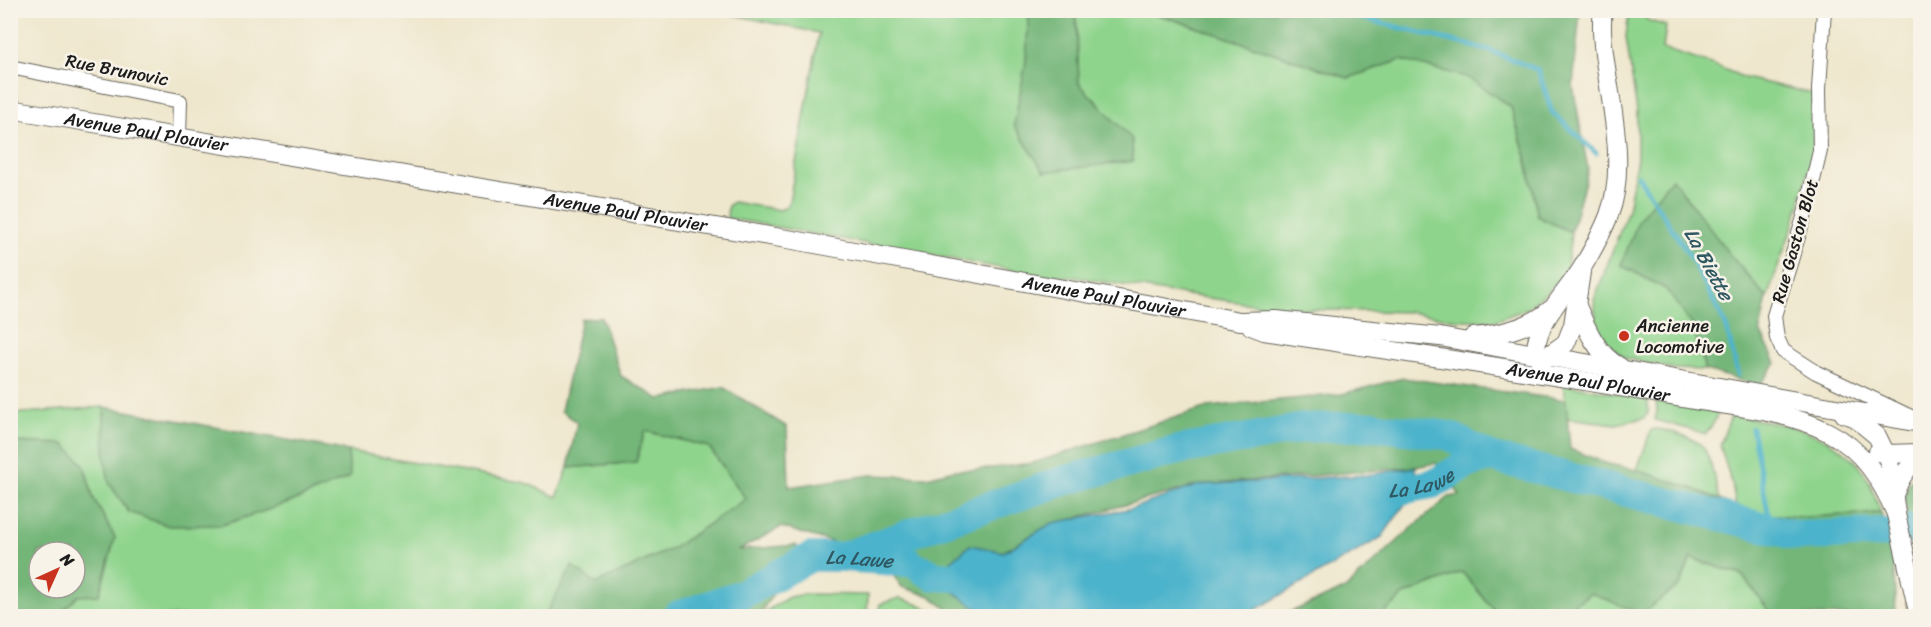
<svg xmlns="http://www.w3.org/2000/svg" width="1931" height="627" font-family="Sriracha,sans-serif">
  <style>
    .green { fill: #8fd48d; stroke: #567854; stroke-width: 1.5 }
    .forest { fill: #73b678; stroke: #48694a; stroke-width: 1.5; fill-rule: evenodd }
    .water { fill: #4cb3cb; stroke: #346874; stroke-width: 1.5 }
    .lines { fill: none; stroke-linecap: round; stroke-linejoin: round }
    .stream { stroke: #4cb3cb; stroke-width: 5 }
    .river { stroke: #4cb3cb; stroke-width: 30 }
    .street-casing { stroke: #66635a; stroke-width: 16 }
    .secondary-casing { stroke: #66635a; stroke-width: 20 }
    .street { stroke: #fff; stroke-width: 14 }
    .secondary { stroke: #fff; stroke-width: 18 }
    .poi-dot { fill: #c8321e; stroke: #f7f3e8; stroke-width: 2 }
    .labels { text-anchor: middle; stroke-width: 5; stroke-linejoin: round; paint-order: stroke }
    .street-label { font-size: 18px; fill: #1c1c1c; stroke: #f7f3e8 }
    .poi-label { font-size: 18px; fill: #1c1c1c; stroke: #f7f3e8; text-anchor: start }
    .water-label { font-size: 20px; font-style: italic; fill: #2f5862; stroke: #f7f3e8 }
  </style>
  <rect width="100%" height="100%" fill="#f7f3e8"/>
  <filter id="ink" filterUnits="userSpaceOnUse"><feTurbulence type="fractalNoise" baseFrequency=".0167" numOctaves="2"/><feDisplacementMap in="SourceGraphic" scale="12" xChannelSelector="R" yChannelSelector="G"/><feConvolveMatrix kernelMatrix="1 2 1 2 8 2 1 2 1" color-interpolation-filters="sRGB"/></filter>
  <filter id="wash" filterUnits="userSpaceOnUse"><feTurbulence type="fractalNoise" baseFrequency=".008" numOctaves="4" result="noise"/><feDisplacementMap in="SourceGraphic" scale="24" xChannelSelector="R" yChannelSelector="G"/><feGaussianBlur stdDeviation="1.35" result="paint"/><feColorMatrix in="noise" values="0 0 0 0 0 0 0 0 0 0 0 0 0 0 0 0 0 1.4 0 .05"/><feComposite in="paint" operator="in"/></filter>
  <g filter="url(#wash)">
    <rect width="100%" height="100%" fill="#efe7cd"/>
    <path class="green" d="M 716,11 L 1029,11 L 1026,61 L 1094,165 L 1133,161 L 1100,105 L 1079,84 L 1076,12 L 1080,11 L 1141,11 L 1169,18 L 1348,78 L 1401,60 L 1467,77 L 1511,107 L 1527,160 L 1538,217 L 1571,232 L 1567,269 L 1551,289 L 1526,309 L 1495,321 L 1458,320 L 1409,312 L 1287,309 L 1172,293 L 1075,277 L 1044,276 L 727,218 L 728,206 L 733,202 L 780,210 L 787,206 L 789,202 L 819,33 Z
      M 1629,11 L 1643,11 L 1647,20 L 1666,26 L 1663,49 L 1714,65 L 1745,78 L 1814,94 L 1814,148 L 1798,211 L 1767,298 L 1730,255 L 1621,265 L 1666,289 L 1693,326 L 1705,370 L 1674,369 L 1625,358 L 1611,346 L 1600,332 L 1596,318 L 1594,300 L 1628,210 L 1637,158 L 1637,112 L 1626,37 Z
      M 1563,384 L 1648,399 L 1648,413 L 1644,418 L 1616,424 L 1567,418 Z
      M 1656,399 L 1718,413 L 1713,424 L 1706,434 L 1655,420 L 1657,411 Z
      M 104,407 L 105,459 L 222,525 L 291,502 L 349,477 L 348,451 L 526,483 L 557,497 L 568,468 L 636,462 L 645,431 L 709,447 L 746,499 L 673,548 L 596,584 L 572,567 L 545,616 L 57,616 L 78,596 L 115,538 L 93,497 L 84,465 L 64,444 L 11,442 L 11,414 Z
      M 1731,416 C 1774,422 1821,428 1854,460 C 1869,474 1874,495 1881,513 C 1839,515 1773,524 1736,507 L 1733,488 L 1720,445 Z
      M 1658,429 C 1672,432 1691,436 1702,446 C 1711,456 1716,487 1720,500 L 1694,489 L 1637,470 L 1651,430 Z
      M 1690,558 L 1742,575 L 1773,616 L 1556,616 L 1591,593 L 1680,585 Z
      M 1462,572 L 1499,616 L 1381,616 L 1404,595 Z
      M 806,594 L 868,595 L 867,616 L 758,616 L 789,597 Z
      M 899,598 L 923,606 L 938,616 L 878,616 L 880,604 Z"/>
    <path class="forest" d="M 1029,11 L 1080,11 L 1076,13 L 1079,84 L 1132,139 L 1133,161 L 1044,172 L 1014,125 L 1026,61 Z
      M 1141,11 L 1580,11 L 1573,86 L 1588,170 L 1571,232 L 1538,217 L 1527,160 L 1511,107 L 1467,77 L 1401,60 L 1348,78 L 1169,18 Z
      M 1672,178 L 1730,255 L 1767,298 L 1760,331 L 1776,363 L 1759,386 L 1705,370 L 1693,326 L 1666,289 L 1621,265 L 1639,219 Z
      M 601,317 L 621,376 L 659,399 L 723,387 L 787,427 L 789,487 L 871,475 L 927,477 L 954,470 L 975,470 L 1033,463 L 1208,407 L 1342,394 L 1403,378 L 1566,400 L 1570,449 L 1608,464 L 1637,470 L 1694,489 L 1750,513 L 1803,517 L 1881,513 L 1893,552 L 1896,615 L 1773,616 L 1742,575 L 1691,558 L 1680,585 L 1641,614 L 1591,593 L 1556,616 L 1499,616 L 1462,572 L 1404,595 L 1381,616 L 1281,616 L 1345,589 L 1413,527 L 1449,497 L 1460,495 L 1436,463 L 1415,467 L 1199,485 L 1050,525 L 1003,552 L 970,545 L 977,608 L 997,616 L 957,616 L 930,596 L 902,587 L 879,556 L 781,527 L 739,550 L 796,545 L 805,573 L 784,578 L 758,616 L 545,616 L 572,566 L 596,584 L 673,548 L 746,499 L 709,447 L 645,431 L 636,462 L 568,468 L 577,422 L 561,411 L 581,319 Z
      M 104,407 L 348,451 L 350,477 L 291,502 L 222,525 L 169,526 L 129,512 L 109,483 L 105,459 Z
      M 11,442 L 64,444 L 84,465 L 93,497 L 115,538 L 99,595 L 78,596 L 57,616 L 11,616 ZM 39,552 L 75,552 L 75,588 L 39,588 Z
      M 1920,468 L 1920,581 L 1904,500 L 1908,484 Z"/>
    <path class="water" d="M 1415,467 L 1417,487 L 1382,537 L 1245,616 L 997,616 L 977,609 L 934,576 L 970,545 L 1004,552 L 1052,523 L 1133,508 L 1199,485 L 1367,475 Z"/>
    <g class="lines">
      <path class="stream" d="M 1330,10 L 1488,50 L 1538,70 L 1552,112 L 1596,153
        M 1638,176 L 1691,258 L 1726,325 L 1738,375
        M 1752,428 L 1771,528"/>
      <g class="river">
        <path id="s1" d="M 1376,491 L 1401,490 L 1436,483 L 1468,463 L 1490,457 L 1798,536 L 1886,533 L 1920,528"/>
        <path d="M 842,557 L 1063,481 L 1178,450 L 1304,428 L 1374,426 L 1450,436 L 1490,457"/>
        <path d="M 922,569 L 934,576 L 974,578"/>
        <path id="s2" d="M 677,616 L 742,594 L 811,557 L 842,557 L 909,562"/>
      </g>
    </g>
  </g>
  <g filter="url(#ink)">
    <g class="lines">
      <defs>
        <path id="street" d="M 1824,10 L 1819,89 L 1820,151 L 1805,214 L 1774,316 L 1777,338 L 1783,351 L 1816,372 L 1911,417
          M 10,67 L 180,101 L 179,138"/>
        <g id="secondary">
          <path id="s3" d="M 10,109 L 793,240 L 1240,321 L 1276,320 L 1440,337 L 1920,423"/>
          <path d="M 1577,306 C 1586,328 1598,356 1620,367"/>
          <path id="s4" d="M 1251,326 L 1264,331 C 1403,353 1543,372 1682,398 C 1730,407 1784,409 1828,432 C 1863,450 1881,479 1896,514"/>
          <path d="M 1473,337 C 1499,335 1531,327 1550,310"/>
          <path d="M 1543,359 L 1566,343 L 1573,325 L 1581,272"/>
          <path d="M 1542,363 C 1520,338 1569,290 1582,268 C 1592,251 1602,234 1609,215 C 1625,174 1614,117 1607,74 C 1604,54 1600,31 1603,10"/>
          <path d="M 1844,414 L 1854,417 L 1877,436 L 1889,460 L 1896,514 L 1919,616"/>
          <path d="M 1878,452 L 1886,454 L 1920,453"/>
          <path d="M 1894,495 C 1900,478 1906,468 1920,458"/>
        </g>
      </defs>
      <use href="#street" class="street-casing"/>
      <use href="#secondary" class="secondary-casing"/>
      <use href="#street" class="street"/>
      <use href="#secondary" class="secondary"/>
    </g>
  </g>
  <circle class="poi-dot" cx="1624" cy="336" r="6"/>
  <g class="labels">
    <g class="street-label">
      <text transform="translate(117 70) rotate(11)" y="6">Rue Brunovic</text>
      <text dy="6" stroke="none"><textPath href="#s3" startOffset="138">Avenue Paul Plouvier</textPath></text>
      <text dy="6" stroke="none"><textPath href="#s3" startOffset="624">Avenue Paul Plouvier</textPath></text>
      <text transform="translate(1795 241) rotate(-74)" y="6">Rue Gaston Blot</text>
      <text dy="6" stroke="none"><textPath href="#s3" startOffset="1110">Avenue Paul Plouvier</textPath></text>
      <text dy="6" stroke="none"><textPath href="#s4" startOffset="342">Avenue Paul Plouvier</textPath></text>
    </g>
    <g class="poi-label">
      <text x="1636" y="332">Ancienne<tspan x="1636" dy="21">Locomotive</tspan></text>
    </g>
    <g class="water-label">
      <text transform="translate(1709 264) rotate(61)" y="7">La Biette</text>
      <text dy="7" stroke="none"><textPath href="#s1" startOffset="46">La Lawe</textPath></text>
      <text dy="7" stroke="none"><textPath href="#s2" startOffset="195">La Lawe</textPath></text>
    </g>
  </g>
  <rect width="1931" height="627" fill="none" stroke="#f7f3e8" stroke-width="36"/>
  <g transform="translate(57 570) rotate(45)"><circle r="28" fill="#f7f3e8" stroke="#9f9d96" stroke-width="1.5"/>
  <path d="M0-4.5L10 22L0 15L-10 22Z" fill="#c8321e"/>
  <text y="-9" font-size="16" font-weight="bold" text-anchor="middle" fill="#1c1c1c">N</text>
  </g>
</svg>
